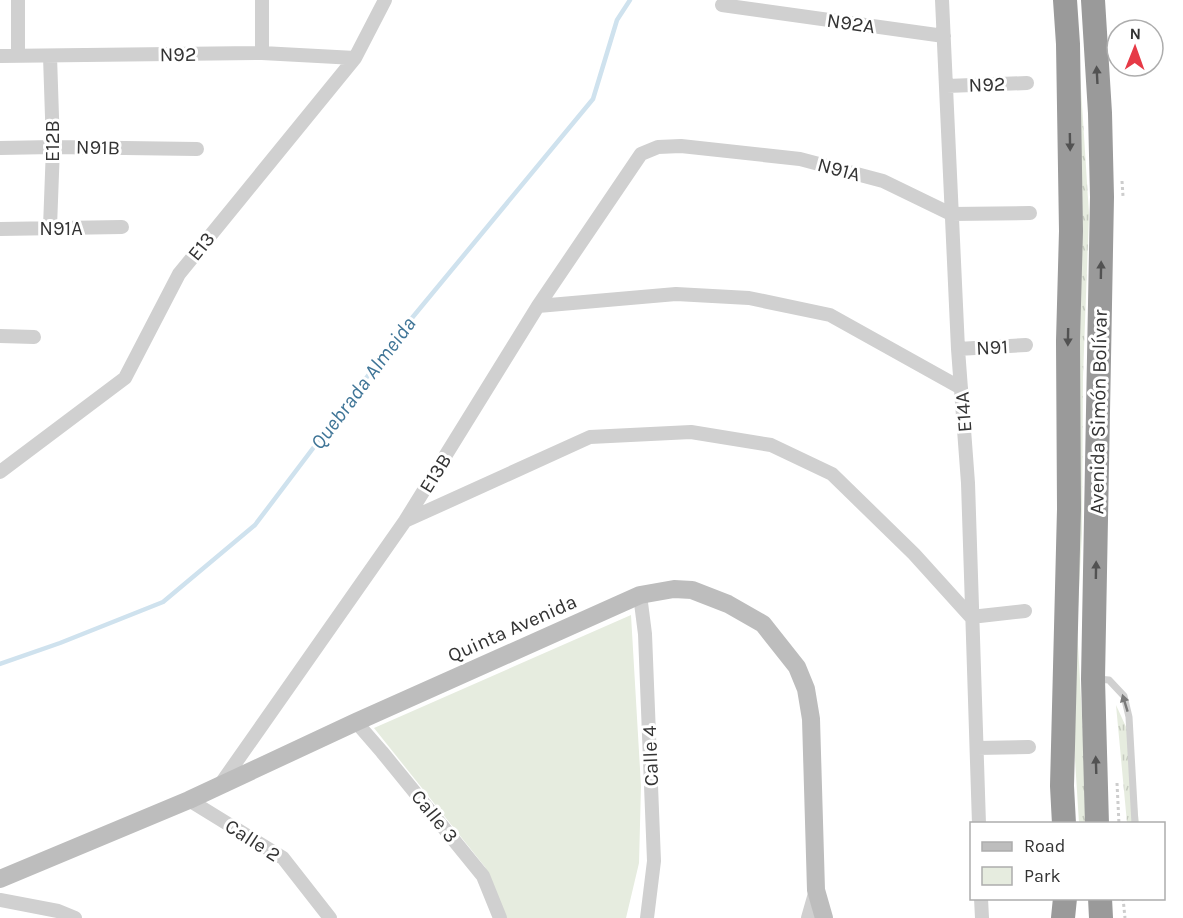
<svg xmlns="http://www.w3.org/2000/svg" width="1183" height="918" font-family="Karla,sans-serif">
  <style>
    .grass { fill: url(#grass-tufts) }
    .green { fill: #e6ecdf }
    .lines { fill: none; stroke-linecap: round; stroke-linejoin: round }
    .stream { stroke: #cfe2ee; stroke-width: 4.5 }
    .path { stroke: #cdcdcd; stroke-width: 3; stroke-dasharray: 3 3; stroke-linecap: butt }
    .lane { stroke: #d0d0d0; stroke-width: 7 }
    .street { stroke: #d0d0d0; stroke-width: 14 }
    .secondary { stroke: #bdbdbd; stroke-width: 18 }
    .highway { stroke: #9a9a9a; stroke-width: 24 }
    .oneway { fill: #525252 }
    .oneway2 { fill: #7a7a7a }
    .labels { text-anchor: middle; stroke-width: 6; stroke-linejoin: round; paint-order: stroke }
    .street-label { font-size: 20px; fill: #333; stroke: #fff }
    .water-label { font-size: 21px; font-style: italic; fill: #3f7597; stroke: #fff }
  </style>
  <defs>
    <pattern id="grass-tufts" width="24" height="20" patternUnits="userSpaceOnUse" patternTransform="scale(1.5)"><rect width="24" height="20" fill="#e6ecdf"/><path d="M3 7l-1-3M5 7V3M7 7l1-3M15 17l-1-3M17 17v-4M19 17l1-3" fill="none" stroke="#c6cbc0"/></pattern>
  </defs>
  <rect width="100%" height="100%" fill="#fff"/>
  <path class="grass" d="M 1080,73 L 1089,214 L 1083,377 L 1082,533 L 1077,627 L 1088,824 L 1079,823 L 1073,728 Z
    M 1116,705 L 1127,729 L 1139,823 L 1127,823 Z"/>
  <path class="green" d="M 631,615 L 641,786 L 639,863 L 626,918 L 507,918 L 485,867 L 374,728 Z"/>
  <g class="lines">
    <path class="stream" d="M 0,664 L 60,643 L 163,602 L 255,525 L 407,324 L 593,99 L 617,20 L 630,0"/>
    <path class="path" d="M 1122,181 L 1123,196
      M 1117,783 L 1119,824
      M 1123,898 L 1125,918"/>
    <path class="lane" d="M 1097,679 L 1109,680 L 1124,696 L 1129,717 L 1135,824"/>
    <path class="street" d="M 18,0 L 18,55
      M 262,0 L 262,53
      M 942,0 L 958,349 L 968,483 L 979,824
      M 722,5 L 944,36
      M 0,56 L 262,53 L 355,58
      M 50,56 L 53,147 L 50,227
      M 947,86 L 1027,83
      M 0,148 L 53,147 L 197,149
      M 0,229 L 122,227
      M 538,306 L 676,294 L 749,298 L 830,315 L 961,388
      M 0,336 L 34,337
      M 958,349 L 1026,345
      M 0,472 L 125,378 L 179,274 L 355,58 L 385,0
      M 405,521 L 590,437 L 691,432 L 771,445 L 832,474 L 914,554 L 971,617 L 1025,611
      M 640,595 L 645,634 L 654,861 L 647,918
      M 356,722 L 382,752 L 483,876 L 500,918
      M 977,748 L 1029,747
      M 220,785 L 405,521 L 538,306 L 641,154 L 658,147 L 681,146 L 800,159 L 883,181 L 951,214 L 1030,213
      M 189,800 L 283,858 L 330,918
      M 981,898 L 982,918
      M 0,900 L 58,911 L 75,918
      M 808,918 L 816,890"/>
    <path class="secondary" d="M 0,879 L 189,800 L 356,722 L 640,595 L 674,589 L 692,590 L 728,604 L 763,624 L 797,667 L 806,689 L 811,719 L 816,890 L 824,918"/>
    <path class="highway" d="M 1093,0 L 1100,113 L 1102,197 L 1093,679 L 1097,824
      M 1064,824 L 1062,786 L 1069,509 L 1068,341 L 1071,231 L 1068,44 L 1065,0
      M 1100,898 L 1101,918
      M 1063,918 L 1065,898"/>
  </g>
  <defs><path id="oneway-solid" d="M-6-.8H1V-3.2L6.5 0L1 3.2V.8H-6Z" transform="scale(1.5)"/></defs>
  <g class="oneway">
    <use href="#oneway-solid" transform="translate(1097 75) rotate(-93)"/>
    <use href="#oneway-solid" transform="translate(1070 142) rotate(89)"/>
    <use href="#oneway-solid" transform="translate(1101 270) rotate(-89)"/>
    <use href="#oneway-solid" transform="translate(1068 337) rotate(91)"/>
    <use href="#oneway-solid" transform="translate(1096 570) rotate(-89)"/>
    <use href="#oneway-solid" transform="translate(1096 765) rotate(-92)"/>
  </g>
  <use class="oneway2" href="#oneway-solid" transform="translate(1125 703) rotate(-107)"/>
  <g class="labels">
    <g class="street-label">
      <text transform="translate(851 23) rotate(8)" y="7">N92A</text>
      <text transform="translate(178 54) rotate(-1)" y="7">N92</text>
      <text transform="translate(987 84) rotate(-2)" y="7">N92</text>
      <text transform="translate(52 141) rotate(-90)" y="7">E12B</text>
      <text transform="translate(98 147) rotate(1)" y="7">N91B</text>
      <text transform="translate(839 169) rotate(15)" y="7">N91A</text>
      <text x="61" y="235">N91A</text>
      <text transform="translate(201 246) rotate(-51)" y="7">E13</text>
      <text transform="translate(992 347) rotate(-3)" y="7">N91</text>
      <text transform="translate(963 412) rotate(-94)" y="7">E14A</text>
      <text transform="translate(1098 412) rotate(-89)" y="7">Avenida Simón Bolívar</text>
      <text transform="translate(435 473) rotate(-58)" y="7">E13B</text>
      <text transform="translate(512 628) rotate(-24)" y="7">Quinta Avenida</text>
      <text transform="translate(650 756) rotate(-92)" y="7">Calle 4</text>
      <text transform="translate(435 816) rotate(51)" y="7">Calle 3</text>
      <text transform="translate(253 840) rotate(33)" y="7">Calle 2</text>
    </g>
    <g class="water-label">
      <text transform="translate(363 383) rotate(-53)" y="7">Quebrada Almeida</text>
    </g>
  </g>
  <rect x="970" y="822" width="195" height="78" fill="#ffffff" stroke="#adadad" stroke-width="1.5"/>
  <rect x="982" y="842" width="30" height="9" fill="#bdbdbd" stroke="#adadad" stroke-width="1.5"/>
  <text x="1024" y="852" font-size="18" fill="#333333">Road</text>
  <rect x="982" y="867" width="30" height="18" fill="#e6ecdf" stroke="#adadad" stroke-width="1.5"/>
  <text x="1024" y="882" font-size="18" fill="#333333">Park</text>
  <g transform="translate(1135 48) rotate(1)"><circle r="28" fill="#ffffff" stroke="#adadad" stroke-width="1.5"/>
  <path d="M0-4.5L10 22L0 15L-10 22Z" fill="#e63946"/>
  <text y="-9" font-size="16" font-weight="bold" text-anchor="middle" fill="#333333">N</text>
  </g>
</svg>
